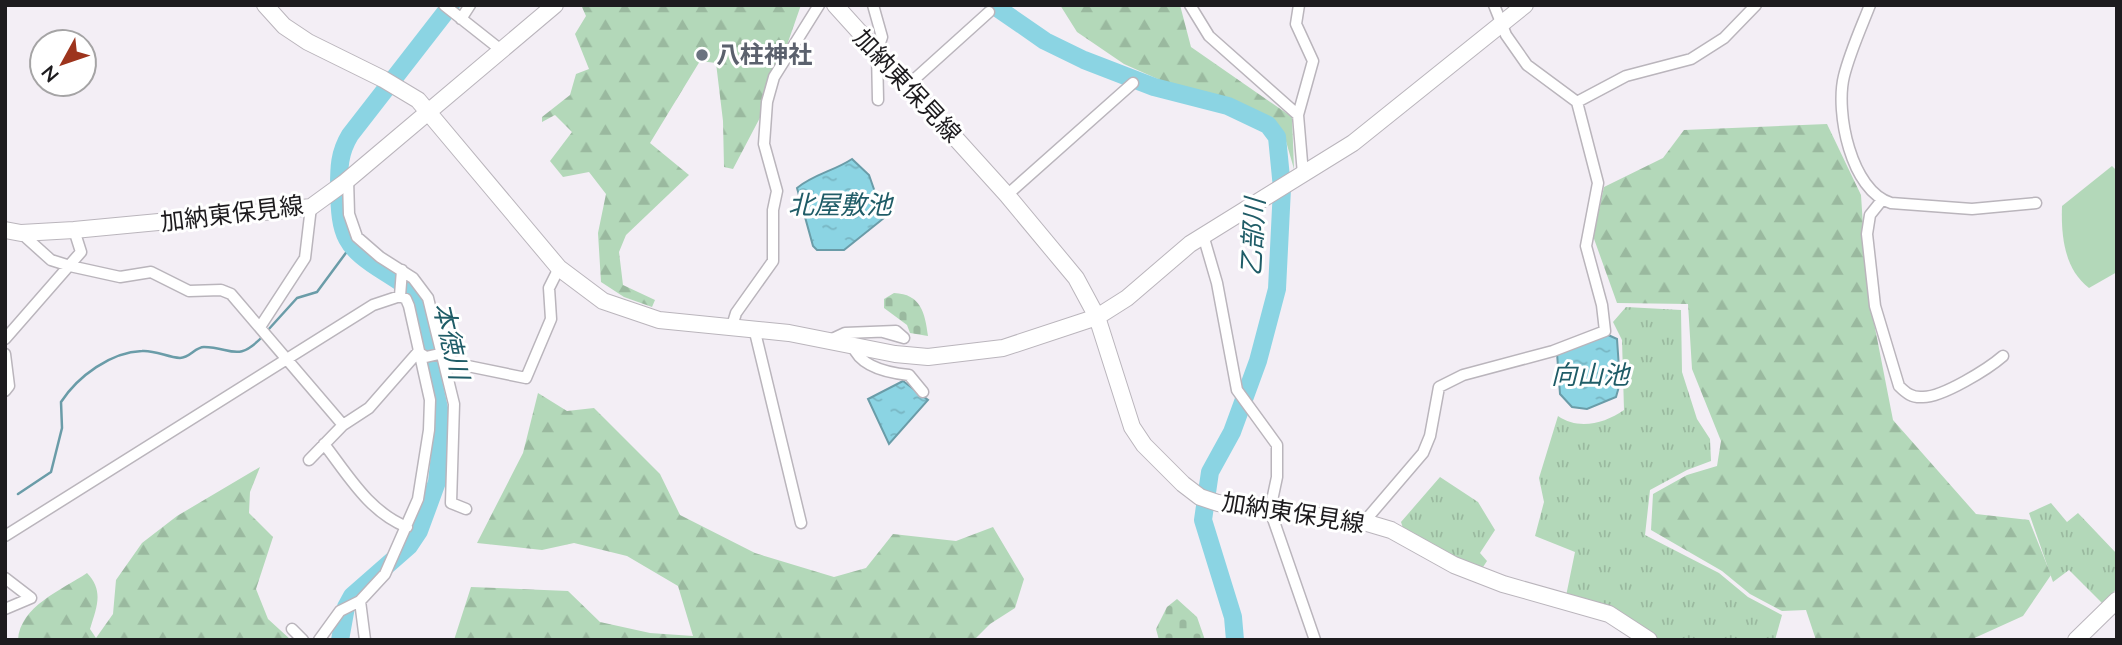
<svg xmlns="http://www.w3.org/2000/svg" width="2122" height="645" font-family="Lato,'Noto Sans JP',sans-serif">
  <style>
    .grass { fill: url(#grass-tufts) }
    .forest { fill: url(#forest-firs) }
    .cemetery { fill: url(#cemetery-stones) }
    .pitch { fill: #b3d8b9 }
    .water { fill: url(#water-ripples); stroke: #6a9ca8; stroke-width: 2 }
    .lines { fill: none; stroke-linecap: round; stroke-linejoin: round }
    .stream { stroke: #6a9ca8; stroke-width: 2.5 }
    .river { stroke: #8bd4e3; stroke-width: 18 }
    .street-casing { stroke: #bab5bc; stroke-width: 13 }
    .secondary-casing { stroke: #bab5bc; stroke-width: 18 }
    .street { stroke: #fff; stroke-width: 10 }
    .secondary { stroke: #fff; stroke-width: 16 }
    .worship-dot { fill: #6b7280; stroke: #fff; stroke-width: 2.5 }
    .labels { text-anchor: middle; stroke-width: 6; stroke-linejoin: round; paint-order: stroke }
    .worship-label { font-size: 24px; font-weight: bold; fill: #5b616d; stroke: #fff; text-anchor: start }
    .street-label { font-size: 24px; fill: #1d1b1e; stroke: #fff }
    .water-label { font-size: 26px; font-style: italic; fill: #1f5c67; stroke: #fff }
  </style>
  <defs>
    <pattern id="grass-tufts" width="24" height="20" patternUnits="userSpaceOnUse" patternTransform="scale(1.75)"><rect width="24" height="20" fill="#b3d8b9"/><path d="M3 7l-1-3M5 7V3M7 7l1-3M15 17l-1-3M17 17v-4M19 17l1-3" fill="none" stroke="#9ab99f"/></pattern>
    <pattern id="forest-firs" width="22" height="20" patternUnits="userSpaceOnUse" patternTransform="scale(1.75)"><rect width="22" height="20" fill="#b3d8b9"/><path d="M5 1l3.5 6h-7zM16 11l3.5 6h-7z" fill="#9ab99f"/></pattern>
    <pattern id="cemetery-stones" width="16" height="16" patternUnits="userSpaceOnUse" patternTransform="scale(1.75)"><rect width="16" height="16" fill="#b3d8b9"/><path d="M2 7V4a2 2 0 0 1 4 0v3zM10 15v-3a2 2 0 0 1 4 0v3z" fill="#9ab99f"/></pattern>
    <pattern id="water-ripples" width="26" height="14" patternUnits="userSpaceOnUse" patternTransform="scale(1.75)"><rect width="26" height="14" fill="#8bd4e3"/><path d="M2 4q2-2 4 0t4 0M15 11q2-2 4 0t4 0" fill="none" stroke="#78b5c2"/></pattern>
  </defs>
  <rect width="100%" height="100%" fill="#f3eef5"/>
  <path class="grass" d="M 1626,307 L 1681,310 L 1682,372 L 1697,419 L 1710,439 L 1711,461 L 1687,470 L 1650,490 L 1645,535 L 1719,573 L 1748,597 L 1782,615 L 1775,640 L 1659,640 L 1610,608 L 1566,596 L 1575,552 L 1535,536 L 1544,502 L 1539,478 L 1558,416 C 1578,430 1604,424 1624,410 L 1622,340 L 1613,322 Z
    M 1440,477 L 1478,502 L 1495,530 L 1480,553 L 1487,561 L 1481,570 L 1449,557 L 1403,528 L 1401,522 Z
    M 2051,503 L 2067,522 L 2078,513 L 2117,554 L 2117,588 L 2103,604 L 2069,570 L 2053,582 L 2029,513 Z"/>
  <path class="forest" d="M 581,5 L 801,5 L 765,108 L 733,169 L 724,167 L 723,121 L 716,63 L 700,61 L 650,143 L 689,175 L 626,235 L 619,252 L 623,285 L 655,300 L 652,307 L 624,297 L 601,282 L 598,233 L 606,194 L 589,172 L 563,177 L 550,161 L 572,132 L 555,115 L 542,122 L 542,117 L 570,95 L 576,74 L 589,69 L 575,34 L 586,16 Z
    M 1060,5 L 1180,5 L 1191,47 L 1292,117 L 1294,169 L 1283,131 L 1270,118 L 1219,96 L 1169,84 L 1124,64 L 1077,32 Z
    M 1827,124 L 1861,195 L 1867,287 L 1893,420 L 1976,514 L 2029,520 L 2051,575 L 2023,616 L 1970,640 L 1816,640 L 1806,610 L 1782,611 L 1750,594 L 1722,571 L 1651,530 L 1653,494 L 1687,475 L 1717,466 L 1721,441 L 1692,369 L 1688,304 L 1617,303 L 1593,236 L 1604,187 L 1663,158 L 1684,130 Z
    M 538,393 L 567,411 L 594,408 L 660,474 L 680,515 L 755,553 L 834,577 L 866,568 L 893,534 L 956,541 L 993,527 L 1024,579 L 1015,608 L 990,624 L 974,640 L 454,640 L 471,587 L 568,591 L 600,622 L 650,633 L 693,636 L 678,586 L 627,556 L 574,543 L 542,550 L 477,543 L 523,453 Z
    M 260,467 L 250,492 L 249,513 L 273,537 L 256,589 L 268,619 L 291,640 L 18,640 C 20,606 62,590 87,573 C 104,591 97,606 90,629 L 96,638 L 113,614 L 116,580 L 142,543 L 177,516 Z"/>
  <path class="cemetery" d="M 894,293 C 921,294 925,313 928,336 L 910,333 L 907,325 L 884,308 L 884,299 Z
    M 1177,599 L 1197,617 L 1205,640 L 1159,640 L 1156,629 L 1167,607 Z"/>
  <path class="pitch" d="M 2112,166 L 2117,171 L 2117,272 L 2089,288 C 2064,269 2061,235 2062,206 Z"/>
  <path class="water" d="M 852,159 L 869,175 L 884,218 L 844,250 L 817,250 L 813,246 L 797,188 C 814,174 834,171 852,159 Z
    M 1606,334 L 1617,339 L 1620,383 L 1616,397 L 1587,409 L 1572,407 L 1560,394 L 1557,353 Z
    M 903,381 L 928,400 L 889,444 L 868,399 Z"/>
  <g class="lines">
    <path class="stream" d="M 268,330 L 297,298 L 317,292 L 351,246
      M 18,494 L 51,472 L 62,428 L 61,402 C 78,376 111,352 142,351 C 155,350 167,357 180,358 C 190,358 195,347 204,347 C 232,347 237,364 264,335"/>
    <path class="river" d="M 993,5 L 1045,41 L 1084,60 L 1154,87 L 1228,106 L 1268,125 L 1277,137 L 1282,188 L 1277,289 L 1258,361 L 1232,432 L 1210,472 L 1203,520 L 1233,617 L 1235,640
      M 340,640 L 346,607 L 352,596 L 409,546 L 419,531 L 437,482 L 443,427 L 415,297 C 408,286 397,280 386,273 C 344,247 340,236 339,188 C 339,168 339,153 350,135 L 451,5"/>
    <defs>
      <path id="street" d="M 444,5 L 501,50
        M 873,5 L 882,37 L 877,52 L 878,100
        M 1190,5 L 1209,36 L 1298,115
        M 1299,5 L 1296,24 L 1313,61 L 1298,115 L 1303,174
        M 1870,5 C 1861,28 1850,52 1844,76 C 1835,112 1851,191 1891,203 L 1972,209 L 2036,203
        M 461,19 L 470,5
        M 908,85 L 989,12
        M 1577,102 L 1626,76 L 1691,59 L 1724,38 L 1756,5
        M 348,179 L 349,214 L 357,237 L 380,257 L 413,278 L 428,298 L 454,404 L 451,503 L 466,509
        M 1007,195 L 1133,83
        M 1882,200 L 1870,215 L 1867,234 L 1875,306 L 1899,386 C 1906,393 1912,398 1923,397 C 1943,397 1988,369 2003,356
        M 21,233 L 51,260 L 70,266 L 120,277 L 151,272 L 189,291 L 221,290 L 231,294 L 343,425
        M 1203,235 L 1217,283 L 1237,390 L 1277,445 L 1277,477 L 1270,510 L 1315,640
        M 400,296 L 402,270
        M 732,326 L 736,313 L 773,261 L 773,210 L 777,191 L 764,144 L 767,102 L 774,77 L 819,5
        M 260,327 L 305,258 L 311,207
        M 754,328 L 801,523
        M 5,339 L 81,252 L 74,230
        M 830,340 L 845,333 L 896,331 L 904,338 L 883,332
        M 853,346 C 860,367 889,373 909,375 L 923,392
        M 418,352 L 426,357 L 439,354 L 458,364 L 526,378 L 551,319 L 549,288 L 559,268
        M 5,354 L 9,386 L 5,391
        M 324,444 C 348,475 369,512 407,527
        M 309,460 L 343,425 L 369,408 L 418,352
        M 1364,522 L 1423,453 L 1430,436 L 1439,387 L 1463,375 L 1553,351 L 1605,331 L 1602,305 L 1586,246 L 1598,183 L 1577,102 L 1527,65 L 1506,35 L 1494,5
        M 5,536 L 373,305 L 400,296 L 406,299 L 409,306 L 430,400 L 429,430 L 418,499 L 385,574 L 360,601 L 340,611 L 319,640
        M 5,578 L 31,598 L 5,609
        M 360,601 L 365,640
        M 292,629 L 303,640"/>
      <path id="secondary" d="M 265,5 L 284,26 L 308,42 L 383,79 L 418,100 L 559,268 L 603,301 L 659,320 L 789,333 L 895,354 L 928,357 L 1003,348 L 1097,317 L 1127,298 L 1190,244 L 1353,143 L 1525,5
        M 835,5 L 1007,195 L 1076,278 L 1097,317 L 1132,427 L 1144,445 L 1183,484 L 1200,497 L 1218,503 L 1364,522 L 1391,530 L 1454,565 L 1503,584 L 1609,614 L 1649,640
        M 5,230 L 21,233 L 74,230 L 284,210 L 311,207 L 344,183 L 555,5
        M 2076,640 L 2117,600"/>
    </defs>
    <use href="#street" class="street-casing"/>
    <use href="#secondary" class="secondary-casing"/>
    <use href="#street" class="street"/>
    <use href="#secondary" class="secondary"/>
  </g>
  <circle class="worship-dot" cx="702" cy="55" r="7"/>
  <g class="labels">
    <g class="worship-label">
      <text x="716" y="63">八柱神社</text>
    </g>
    <g class="street-label">
      <text transform="translate(907 86) rotate(47)" y="8">加納東保見線</text>
      <text transform="translate(232 214) rotate(-7)" y="8">加納東保見線</text>
      <text transform="translate(1293 513) rotate(9)" y="8">加納東保見線</text>
    </g>
    <g class="water-label">
      <text x="840" y="214">北屋敷池</text>
      <text transform="translate(1253 237) rotate(-87)" y="9">乙部川</text>
      <text transform="translate(451 341) rotate(77)" y="9">本徳川</text>
      <text x="1590" y="384">向山池</text>
    </g>
  </g>
  <rect width="2122" height="645" fill="none" stroke="#1d1b1e" stroke-width="14"/>
  <g transform="translate(63 63) rotate(230)"><circle r="33" fill="#ffffff" stroke="#a5a4a5" stroke-width="2"/>
  <path d="M0-5L12 26L0 18L-12 26Z" fill="#9d341d"/>
  <text y="-10" font-size="19" font-weight="bold" text-anchor="middle" fill="#1d1b1e">N</text>
  </g>
</svg>
